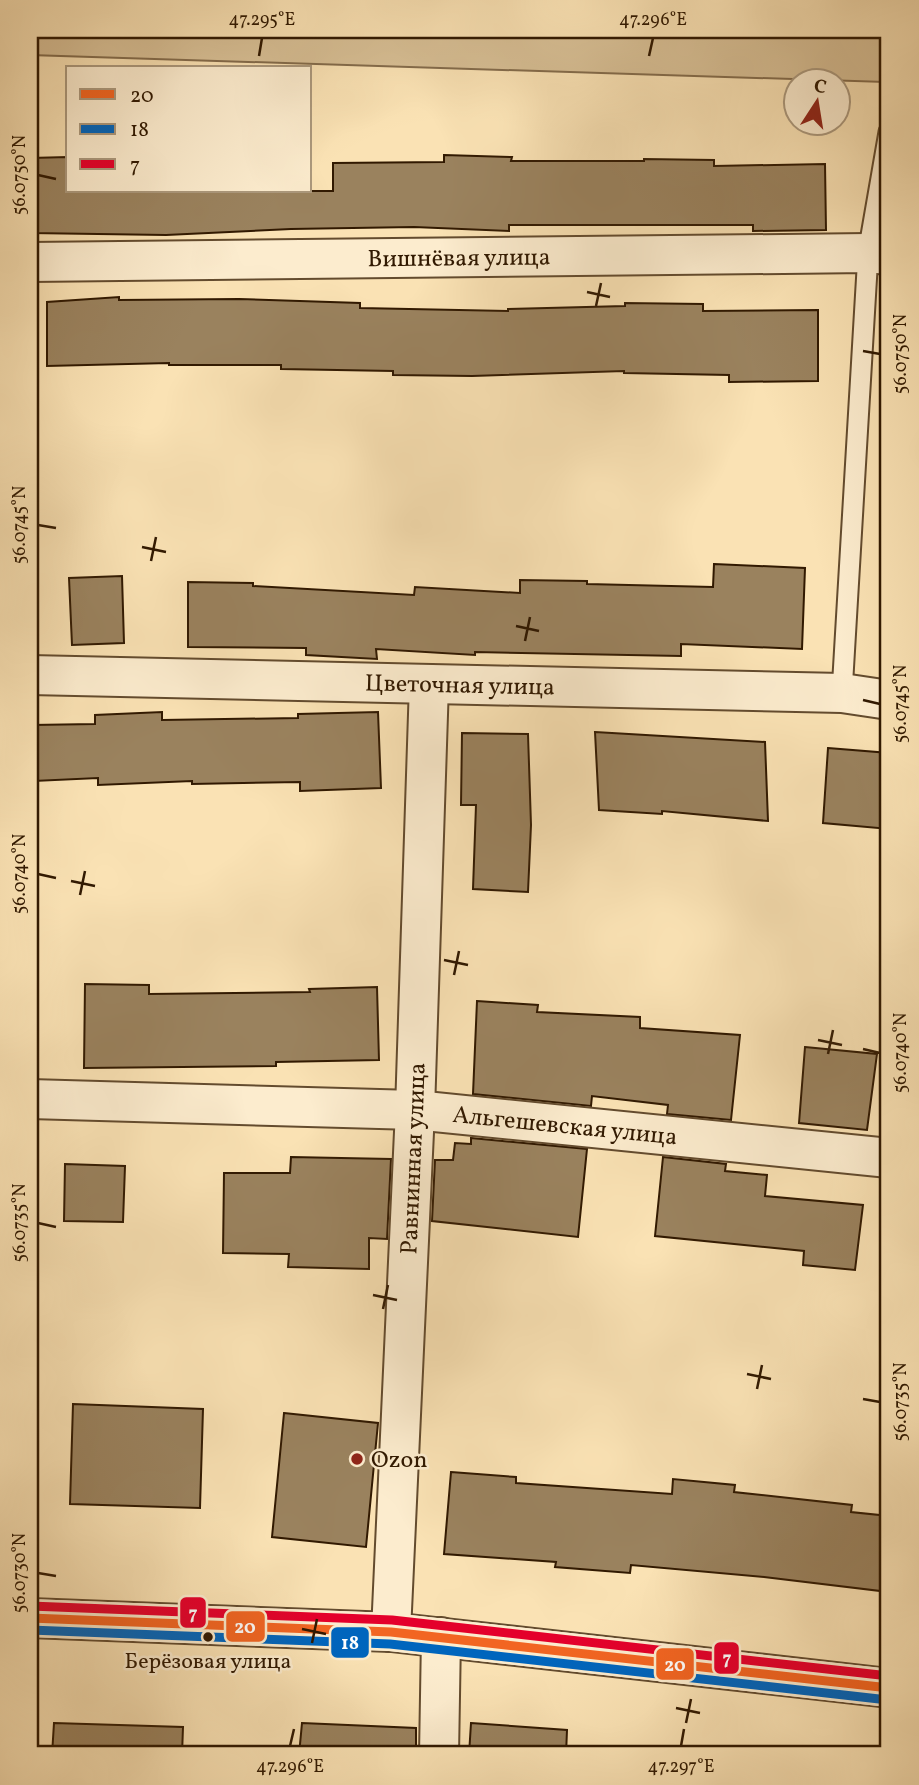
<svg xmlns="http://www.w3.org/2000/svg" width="919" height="1785" font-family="Vollkorn,serif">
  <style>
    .green { fill: #d8c096; stroke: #846c4c; stroke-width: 2 }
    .building { fill: #9a825e; stroke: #311901; stroke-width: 2 }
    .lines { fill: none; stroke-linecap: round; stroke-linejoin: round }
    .service-casing { stroke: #634b2e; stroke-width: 23 }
    .minor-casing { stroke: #634b2e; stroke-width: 42 }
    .tertiary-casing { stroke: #634b2e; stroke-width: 42 }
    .service { stroke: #fcecce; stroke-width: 19 }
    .minor { stroke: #fcecce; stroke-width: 38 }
    .tertiary { stroke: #fcecce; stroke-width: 38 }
    .bus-1-casing { stroke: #fcecce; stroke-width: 14 }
    .bus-2-casing { stroke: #fcecce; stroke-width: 14 }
    .bus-3-casing { stroke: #fcecce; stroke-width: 14 }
    .bus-1 { stroke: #f26522; stroke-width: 9 }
    .bus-2 { stroke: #0065bd; stroke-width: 9 }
    .bus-3 { stroke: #e4002b; stroke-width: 9 }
    .ticks { fill: none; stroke: #311901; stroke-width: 2.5 }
    .poi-dot { fill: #8f2418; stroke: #fcecce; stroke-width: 2.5 }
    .bus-dot { fill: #311901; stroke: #fcecce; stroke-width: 2.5 }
    .labels { text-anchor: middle; stroke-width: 5; stroke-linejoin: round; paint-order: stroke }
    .bus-label { font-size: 22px; fill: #311901; stroke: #fcecce }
    .street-label { font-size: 24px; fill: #311901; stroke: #fcecce }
    .poi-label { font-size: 24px; fill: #311901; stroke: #fcecce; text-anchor: start }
    .line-badge { stroke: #fcecce; stroke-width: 2.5 }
    .badge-label { font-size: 19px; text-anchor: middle; font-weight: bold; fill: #fff }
    .neatline { fill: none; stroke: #311901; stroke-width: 2.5 }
    .ticks-label { font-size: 18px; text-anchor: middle; fill: #311901 }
  </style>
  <rect width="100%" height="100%" fill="#fae2b4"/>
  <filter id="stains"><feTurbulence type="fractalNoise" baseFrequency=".00286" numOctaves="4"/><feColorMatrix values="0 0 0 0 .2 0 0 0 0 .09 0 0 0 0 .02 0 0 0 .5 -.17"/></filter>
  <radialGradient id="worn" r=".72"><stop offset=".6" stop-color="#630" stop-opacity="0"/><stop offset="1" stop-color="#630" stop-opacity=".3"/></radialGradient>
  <path class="green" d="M 30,30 L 889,30 L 889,61 L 885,82 L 30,55 Z"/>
  <path class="building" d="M 444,155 L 512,157 L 511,161 L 644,161 L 644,159 L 714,160 L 714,166 L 825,164 L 826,230 L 753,231 L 753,225 L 509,225 L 509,231 L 414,227 L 291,229 L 166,235 L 30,233 L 30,158 L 68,157 L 68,191 L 333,191 L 333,163 L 444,162 Z
    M 119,297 L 119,300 L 239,299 L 360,303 L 360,308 L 508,311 L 508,309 L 625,306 L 625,303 L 703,304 L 703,311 L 818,310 L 818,381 L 729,382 L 729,375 L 624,373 L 624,371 L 472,376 L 393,375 L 393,371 L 281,369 L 281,365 L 169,365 L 169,363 L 47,366 L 47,302 Z
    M 714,564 L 805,568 L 802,649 L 681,644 L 681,656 L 475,652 L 475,655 L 376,649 L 377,659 L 306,655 L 306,648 L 188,647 L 188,582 L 253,583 L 253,586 L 414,595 L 415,587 L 520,593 L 520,580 L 587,581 L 587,584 L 713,587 Z
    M 122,576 L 124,643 L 72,645 L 69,578 Z
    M 162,712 L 162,720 L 298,718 L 298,714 L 378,712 L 381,788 L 300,791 L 300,782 L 192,784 L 192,781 L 98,785 L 98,778 L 34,781 L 32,725 L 95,724 L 95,715 Z
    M 595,732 L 765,742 L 768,821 L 662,811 L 662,814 L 599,810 Z
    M 462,733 L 528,734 L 531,825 L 528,892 L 473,889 L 476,805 L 461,805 Z
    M 828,748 L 889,753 L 889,829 L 823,823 Z
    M 85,984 L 149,985 L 149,994 L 310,992 L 309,989 L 377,987 L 379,1060 L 276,1062 L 276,1066 L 84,1068 Z
    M 477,1001 L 538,1005 L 537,1012 L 640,1017 L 640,1028 L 740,1035 L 731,1120 L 667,1114 L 668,1105 L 592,1096 L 591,1106 L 473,1094 Z
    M 805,1047 L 877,1054 L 867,1130 L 799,1123 Z
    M 471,1138 L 587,1149 L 578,1237 L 432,1221 L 435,1160 L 453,1160 L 455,1143 L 471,1144 Z
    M 291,1157 L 391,1159 L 387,1239 L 369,1238 L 369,1269 L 288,1267 L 289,1254 L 223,1253 L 224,1173 L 290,1173 Z
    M 663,1157 L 726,1164 L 725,1171 L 767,1175 L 765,1196 L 863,1205 L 855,1270 L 803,1265 L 804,1251 L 655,1236 Z
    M 65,1164 L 125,1166 L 123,1222 L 64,1221 Z
    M 73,1404 L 203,1409 L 200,1508 L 70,1504 Z
    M 284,1413 L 378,1423 L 366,1547 L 272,1537 Z
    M 451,1472 L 516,1477 L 516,1483 L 672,1494 L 673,1479 L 735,1485 L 734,1492 L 852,1505 L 851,1512 L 889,1516 L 889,1592 L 764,1577 L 631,1565 L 630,1573 L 555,1567 L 556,1562 L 444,1554 Z
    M 54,1723 L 183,1727 L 182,1755 L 52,1755 Z
    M 302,1723 L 416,1728 L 416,1755 L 299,1755 Z
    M 471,1723 L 567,1730 L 566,1755 L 469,1755 Z"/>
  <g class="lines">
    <defs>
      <path id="service" d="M 842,693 L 868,253 L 889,132"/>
      <g id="minor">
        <path id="s1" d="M 30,262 L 868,253 L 889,255"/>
        <path id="s2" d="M 30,675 L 842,693 L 889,700"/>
        <path id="s3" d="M 30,1099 L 415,1110 L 889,1158"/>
        <path id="s4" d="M 391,1632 L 415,1110 L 429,684"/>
        <path d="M 439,1755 L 441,1637"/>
      </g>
      <path id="tertiary" d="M 30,1618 L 391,1632 L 889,1688"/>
    </defs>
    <use href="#service" class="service-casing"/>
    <use href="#minor" class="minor-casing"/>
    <use href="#tertiary" class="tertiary-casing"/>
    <use href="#service" class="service"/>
    <use href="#minor" class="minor"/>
    <use href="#tertiary" class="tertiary"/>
    <defs>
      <path id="bus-1" d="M 30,1618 L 391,1632 L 889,1688"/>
      <path id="bus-2" d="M 30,1630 L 390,1644 L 888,1700"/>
      <path id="bus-3" d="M 30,1606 L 392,1620 L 889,1676"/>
    </defs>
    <use href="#bus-1" class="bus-1-casing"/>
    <use href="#bus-2" class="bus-2-casing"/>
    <use href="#bus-3" class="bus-3-casing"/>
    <use href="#bus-1" class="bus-1"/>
    <use href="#bus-2" class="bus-2"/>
    <use href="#bus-3" class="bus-3"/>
  </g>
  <path class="ticks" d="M 259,56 L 262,38M 649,56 L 653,38M 38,175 L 56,179M 587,292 L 610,297M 596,306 L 601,283M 863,351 L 880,354M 38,525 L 56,528M 142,547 L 166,552M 151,561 L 156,537M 516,626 L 539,631M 525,641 L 530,617M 863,700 L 880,704M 38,874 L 56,878M 71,881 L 95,886M 80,895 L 85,871M 444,960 L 468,965M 454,975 L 459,951M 818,1040 L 842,1045M 863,1049 L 880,1053M 828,1054 L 833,1030M 38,1223 L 56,1227M 373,1295 L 397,1300M 383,1309 L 388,1285M 747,1374 L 771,1379M 757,1389 L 762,1365M 863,1399 L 880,1402M 38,1573 L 56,1576M 302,1629 L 326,1634M 312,1643 L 317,1619M 676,1708 L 700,1713M 686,1723 L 691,1699M 290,1746 L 294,1729M 681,1746 L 684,1729"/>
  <circle class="poi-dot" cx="357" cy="1459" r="7"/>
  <circle class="bus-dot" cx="208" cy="1637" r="6"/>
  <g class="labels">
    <g class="bus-label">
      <text x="208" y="1668">Берёзовая улица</text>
    </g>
    <g class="street-label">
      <text dy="8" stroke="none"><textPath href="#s1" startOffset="429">Вишнёвая улица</textPath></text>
      <text dy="8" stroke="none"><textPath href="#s2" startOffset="430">Цветочная улица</textPath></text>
      <text dy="8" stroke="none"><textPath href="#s3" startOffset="536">Альгешевская улица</textPath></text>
      <text dy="8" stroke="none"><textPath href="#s4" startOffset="474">Равнинная улица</textPath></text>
    </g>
    <g class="poi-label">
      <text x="371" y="1467">Ozon</text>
    </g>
  </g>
  <g class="line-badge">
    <rect x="179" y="1596" width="28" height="33" rx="7" fill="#e4002b"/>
    <rect x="225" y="1610" width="41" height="33" rx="7" fill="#f26522"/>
    <rect x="330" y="1626" width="40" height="33" rx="7" fill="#0065bd"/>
    <rect x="713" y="1641" width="27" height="34" rx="7" fill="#e4002b"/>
    <rect x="655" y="1647" width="40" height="34" rx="7" fill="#f26522"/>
  </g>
  <g class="badge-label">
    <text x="193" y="1619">7</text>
    <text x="245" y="1633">20</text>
    <text x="350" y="1649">18</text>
    <text x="727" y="1664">7</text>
    <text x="675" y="1671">20</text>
  </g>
  <rect width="919" height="1785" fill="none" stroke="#fae2b4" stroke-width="77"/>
  <rect x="66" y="66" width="245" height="126" fill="#fcecce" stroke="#ab987c" stroke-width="2"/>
  <rect x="80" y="89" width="35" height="10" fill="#f26522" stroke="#ab987c" stroke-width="2"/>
  <text x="130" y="102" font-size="21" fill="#311901">20</text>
  <rect x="80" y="124" width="35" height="10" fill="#0065bd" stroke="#ab987c" stroke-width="2"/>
  <text x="130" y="136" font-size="21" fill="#311901">18</text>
  <rect x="80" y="159" width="35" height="10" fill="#e4002b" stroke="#ab987c" stroke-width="2"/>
  <text x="130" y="172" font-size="21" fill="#311901">7</text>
  <g transform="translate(817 102) rotate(12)"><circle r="33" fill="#fcecce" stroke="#ab987c" stroke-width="2"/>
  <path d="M0-5L12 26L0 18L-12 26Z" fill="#8f2418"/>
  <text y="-10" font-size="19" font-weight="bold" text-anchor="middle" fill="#311901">С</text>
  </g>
  <rect x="38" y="38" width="842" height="1708" class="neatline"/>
  <g class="ticks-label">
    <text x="262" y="25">47.295°E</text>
    <text x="653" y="25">47.296°E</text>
    <text transform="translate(19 175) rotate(-90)" y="6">56.0750°N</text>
    <text transform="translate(900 354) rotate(-90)" y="6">56.0750°N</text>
    <text transform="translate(19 525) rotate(-90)" y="6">56.0745°N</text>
    <text transform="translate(900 704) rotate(-90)" y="6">56.0745°N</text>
    <text transform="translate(19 874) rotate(-90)" y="6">56.0740°N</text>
    <text transform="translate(900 1053) rotate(-90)" y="6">56.0740°N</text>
    <text transform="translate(19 1223) rotate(-90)" y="6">56.0735°N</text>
    <text transform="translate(900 1402) rotate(-90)" y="6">56.0735°N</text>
    <text transform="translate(19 1573) rotate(-90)" y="6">56.0730°N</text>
    <text x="290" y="1772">47.296°E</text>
    <text x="681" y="1772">47.297°E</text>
  </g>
  <rect width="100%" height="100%" filter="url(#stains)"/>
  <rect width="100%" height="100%" fill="url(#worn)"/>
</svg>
